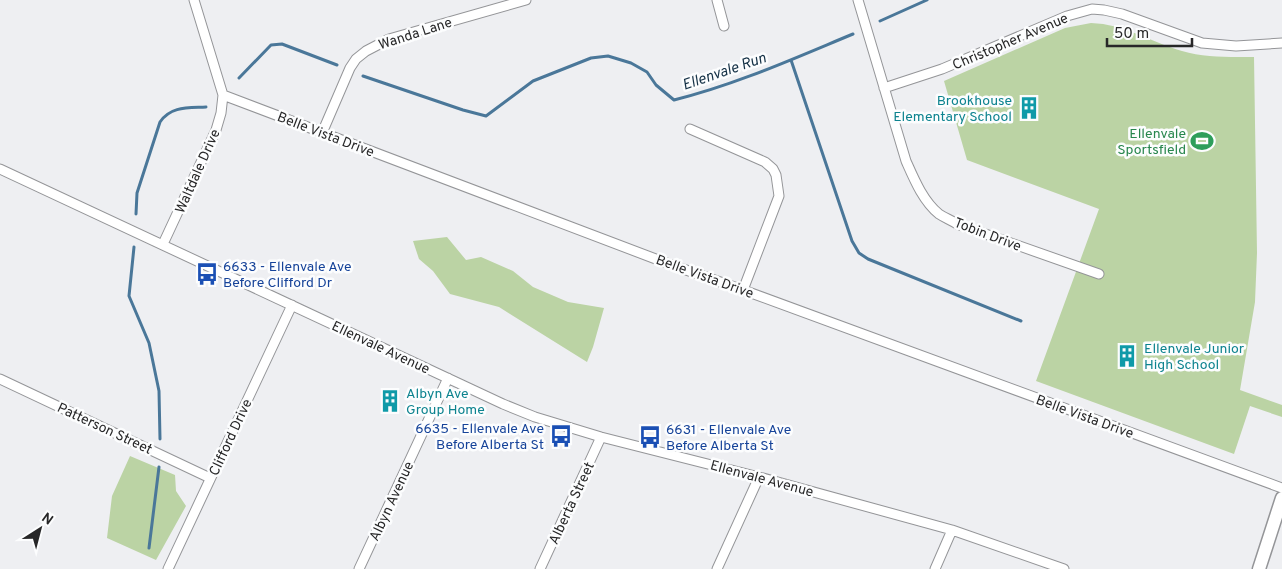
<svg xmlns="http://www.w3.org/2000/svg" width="1282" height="569" font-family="Overpass,sans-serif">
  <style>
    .green { fill: #bbd3a4 }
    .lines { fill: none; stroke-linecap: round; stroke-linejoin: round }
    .stream { stroke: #4a7799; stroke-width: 3 }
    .street-casing { stroke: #949598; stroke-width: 11 }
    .secondary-casing { stroke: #949598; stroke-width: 15 }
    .street { stroke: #fff; stroke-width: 9 }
    .secondary { stroke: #fff; stroke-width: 12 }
    .labels { text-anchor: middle; stroke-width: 5; stroke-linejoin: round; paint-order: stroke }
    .street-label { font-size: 14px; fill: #272728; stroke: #fcfdfe }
    .culture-label { font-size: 14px; fill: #0d838f; stroke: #fcfdfe; text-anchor: start }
    .leisure-label { font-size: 14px; fill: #27864d; stroke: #fcfdfe; text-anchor: end }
    .transit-label { font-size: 14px; fill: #164399; stroke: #fcfdfe; text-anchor: start }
    .water-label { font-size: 15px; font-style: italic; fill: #143045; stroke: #fcfdfe }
  </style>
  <rect width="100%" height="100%" fill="#eeeff2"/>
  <path class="green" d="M 1091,23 C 1124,24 1151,42 1182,51 C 1205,58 1230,57 1254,57 L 1257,253 L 1255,302 L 1240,390 L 1282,405 L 1282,417 L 1250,406 L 1234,454 L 1036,381 L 1099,209 L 967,160 L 944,81 L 1065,28 Z
    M 447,237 L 466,260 L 481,257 L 513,271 L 533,287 L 568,302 L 604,308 L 593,347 L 587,362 L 499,307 L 450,294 L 433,271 L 419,259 L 413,241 Z
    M 130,456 L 175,475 L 176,491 L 186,506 L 156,560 L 107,538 L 112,496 Z"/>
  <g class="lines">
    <path class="stream" d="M 880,21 L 927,0
      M 791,60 L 852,241 L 859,253 L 868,259 L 1021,321
      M 363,76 L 463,110 L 486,116 L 533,81 L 591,58 L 608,56 L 631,63 L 647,72 L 656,85 L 674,100 C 735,85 795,58 853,34
      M 239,78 L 271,45 L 282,44 L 337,65
      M 136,214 L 137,193 L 160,122 C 171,106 188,108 206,107
      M 134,247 L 129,296 L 149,343 L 159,391 L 160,439
      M 149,548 L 159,467"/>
    <defs>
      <path id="street" d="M 717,0 L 724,26
        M 858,0 L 906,161 C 914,179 923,201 939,214 C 945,218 951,220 957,224 L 1099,274
        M 884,88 L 942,69 L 1067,16 L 1092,9 L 1104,10 L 1122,14 L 1202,43 L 1236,46 L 1282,43
        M 223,95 L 669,264 L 743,290 L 1282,488
        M 690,129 L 765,162 L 773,169 L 776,175 L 779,196 L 743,290
        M 322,133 L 350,68 L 356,59 L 366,51 L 389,39 L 526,0
        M 0,169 L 503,404 L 535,417 L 601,437 L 759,477 L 952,530 L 1064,569
        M 163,244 L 216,130 L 221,113 L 223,95 L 194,0
        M 0,379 L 210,478
        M 168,569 L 292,305
        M 359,569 L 448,378
        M 540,569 L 601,437
        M 717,569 L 759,477
        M 935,569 L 952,530"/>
      <path id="secondary" d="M 1259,569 L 1282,498"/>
    </defs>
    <use href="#street" class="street-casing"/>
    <use href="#secondary" class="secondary-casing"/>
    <use href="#street" class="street"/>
    <use href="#secondary" class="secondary"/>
  </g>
  <defs>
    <symbol id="building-bare" viewBox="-9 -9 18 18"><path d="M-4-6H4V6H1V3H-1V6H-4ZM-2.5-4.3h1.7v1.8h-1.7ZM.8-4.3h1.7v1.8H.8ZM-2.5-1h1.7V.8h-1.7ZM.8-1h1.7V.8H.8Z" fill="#0f9aa8" stroke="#fcfdfe" stroke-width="2.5" paint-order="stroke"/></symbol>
    <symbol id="stadium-bare" viewBox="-9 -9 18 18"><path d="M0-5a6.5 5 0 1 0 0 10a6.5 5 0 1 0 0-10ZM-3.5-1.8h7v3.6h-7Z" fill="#2e9e5b" stroke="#fcfdfe" stroke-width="2.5" paint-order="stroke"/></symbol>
    <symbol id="bus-bare" viewBox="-9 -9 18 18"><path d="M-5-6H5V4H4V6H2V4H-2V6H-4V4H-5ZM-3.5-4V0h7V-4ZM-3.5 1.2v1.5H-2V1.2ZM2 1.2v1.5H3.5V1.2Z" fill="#1a4fb4" stroke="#fcfdfe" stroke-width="2.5" paint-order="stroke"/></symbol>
  </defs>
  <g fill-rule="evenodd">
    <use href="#building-bare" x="1013" y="92" width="32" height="32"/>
    <use href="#stadium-bare" x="1186" y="125" width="32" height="32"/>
    <use href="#bus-bare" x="191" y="258" width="32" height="32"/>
    <use href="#building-bare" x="1111" y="340" width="32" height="32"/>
    <use href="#building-bare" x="374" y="385" width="32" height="32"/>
    <use href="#bus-bare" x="545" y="420" width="32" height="32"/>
    <use href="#bus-bare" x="634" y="421" width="32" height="32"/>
  </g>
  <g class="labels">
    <g class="street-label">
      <text transform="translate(415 33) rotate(-18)" y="5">Wanda Lane</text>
      <text transform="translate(1010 41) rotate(-23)" y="5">Christopher Avenue</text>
      <text transform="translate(326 134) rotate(21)" y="5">Belle Vista Drive</text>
      <text transform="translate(197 171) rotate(-66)" y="5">Waltdale Drive</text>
      <text transform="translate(988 234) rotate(21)" y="5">Tobin Drive</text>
      <text transform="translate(705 276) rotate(20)" y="5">Belle Vista Drive</text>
      <text transform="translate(381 347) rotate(25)" y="5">Ellenvale Avenue</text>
      <text transform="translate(1085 416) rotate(20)" y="5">Belle Vista Drive</text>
      <text transform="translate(105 428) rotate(25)" y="5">Patterson Street</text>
      <text transform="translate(230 437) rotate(-65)" y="5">Clifford Drive</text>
      <text transform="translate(762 478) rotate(15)" y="5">Ellenvale Avenue</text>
      <text transform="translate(391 501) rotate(-65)" y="5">Albyn Avenue</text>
      <text transform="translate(571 503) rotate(-65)" y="5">Alberta Street</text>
    </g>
    <g class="culture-label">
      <text x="1012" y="105" text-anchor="end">Brookhouse<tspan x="1012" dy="16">Elementary School</tspan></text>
      <text x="1144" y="353">Ellenvale Junior<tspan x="1144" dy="16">High School</tspan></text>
      <text x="406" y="398">Albyn Ave<tspan x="406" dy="16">Group Home</tspan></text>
    </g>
    <g class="leisure-label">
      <text x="1186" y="138">Ellenvale<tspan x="1186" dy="16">Sportsfield</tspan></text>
    </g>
    <g class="transit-label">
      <text x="223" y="271">6633 - Ellenvale Ave<tspan x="223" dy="16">Before Clifford Dr</tspan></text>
      <text x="544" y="433" text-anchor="end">6635 - Ellenvale Ave<tspan x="544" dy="16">Before Alberta St</tspan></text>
      <text x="666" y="434">6631 - Ellenvale Ave<tspan x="666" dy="16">Before Alberta St</tspan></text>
    </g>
    <g class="water-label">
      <text transform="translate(724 71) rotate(-19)" y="5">Ellenvale Run</text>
    </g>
  </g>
  <g transform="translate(40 529) rotate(36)" stroke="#fcfdfe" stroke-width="4" paint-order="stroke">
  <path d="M0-4L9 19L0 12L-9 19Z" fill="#272728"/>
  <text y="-8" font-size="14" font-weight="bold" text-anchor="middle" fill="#272728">N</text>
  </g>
  <path d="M1107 38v8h85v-8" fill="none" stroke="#272728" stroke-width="2.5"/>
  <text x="1114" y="38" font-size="15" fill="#272728" stroke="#fcfdfe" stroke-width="4" paint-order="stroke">50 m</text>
</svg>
